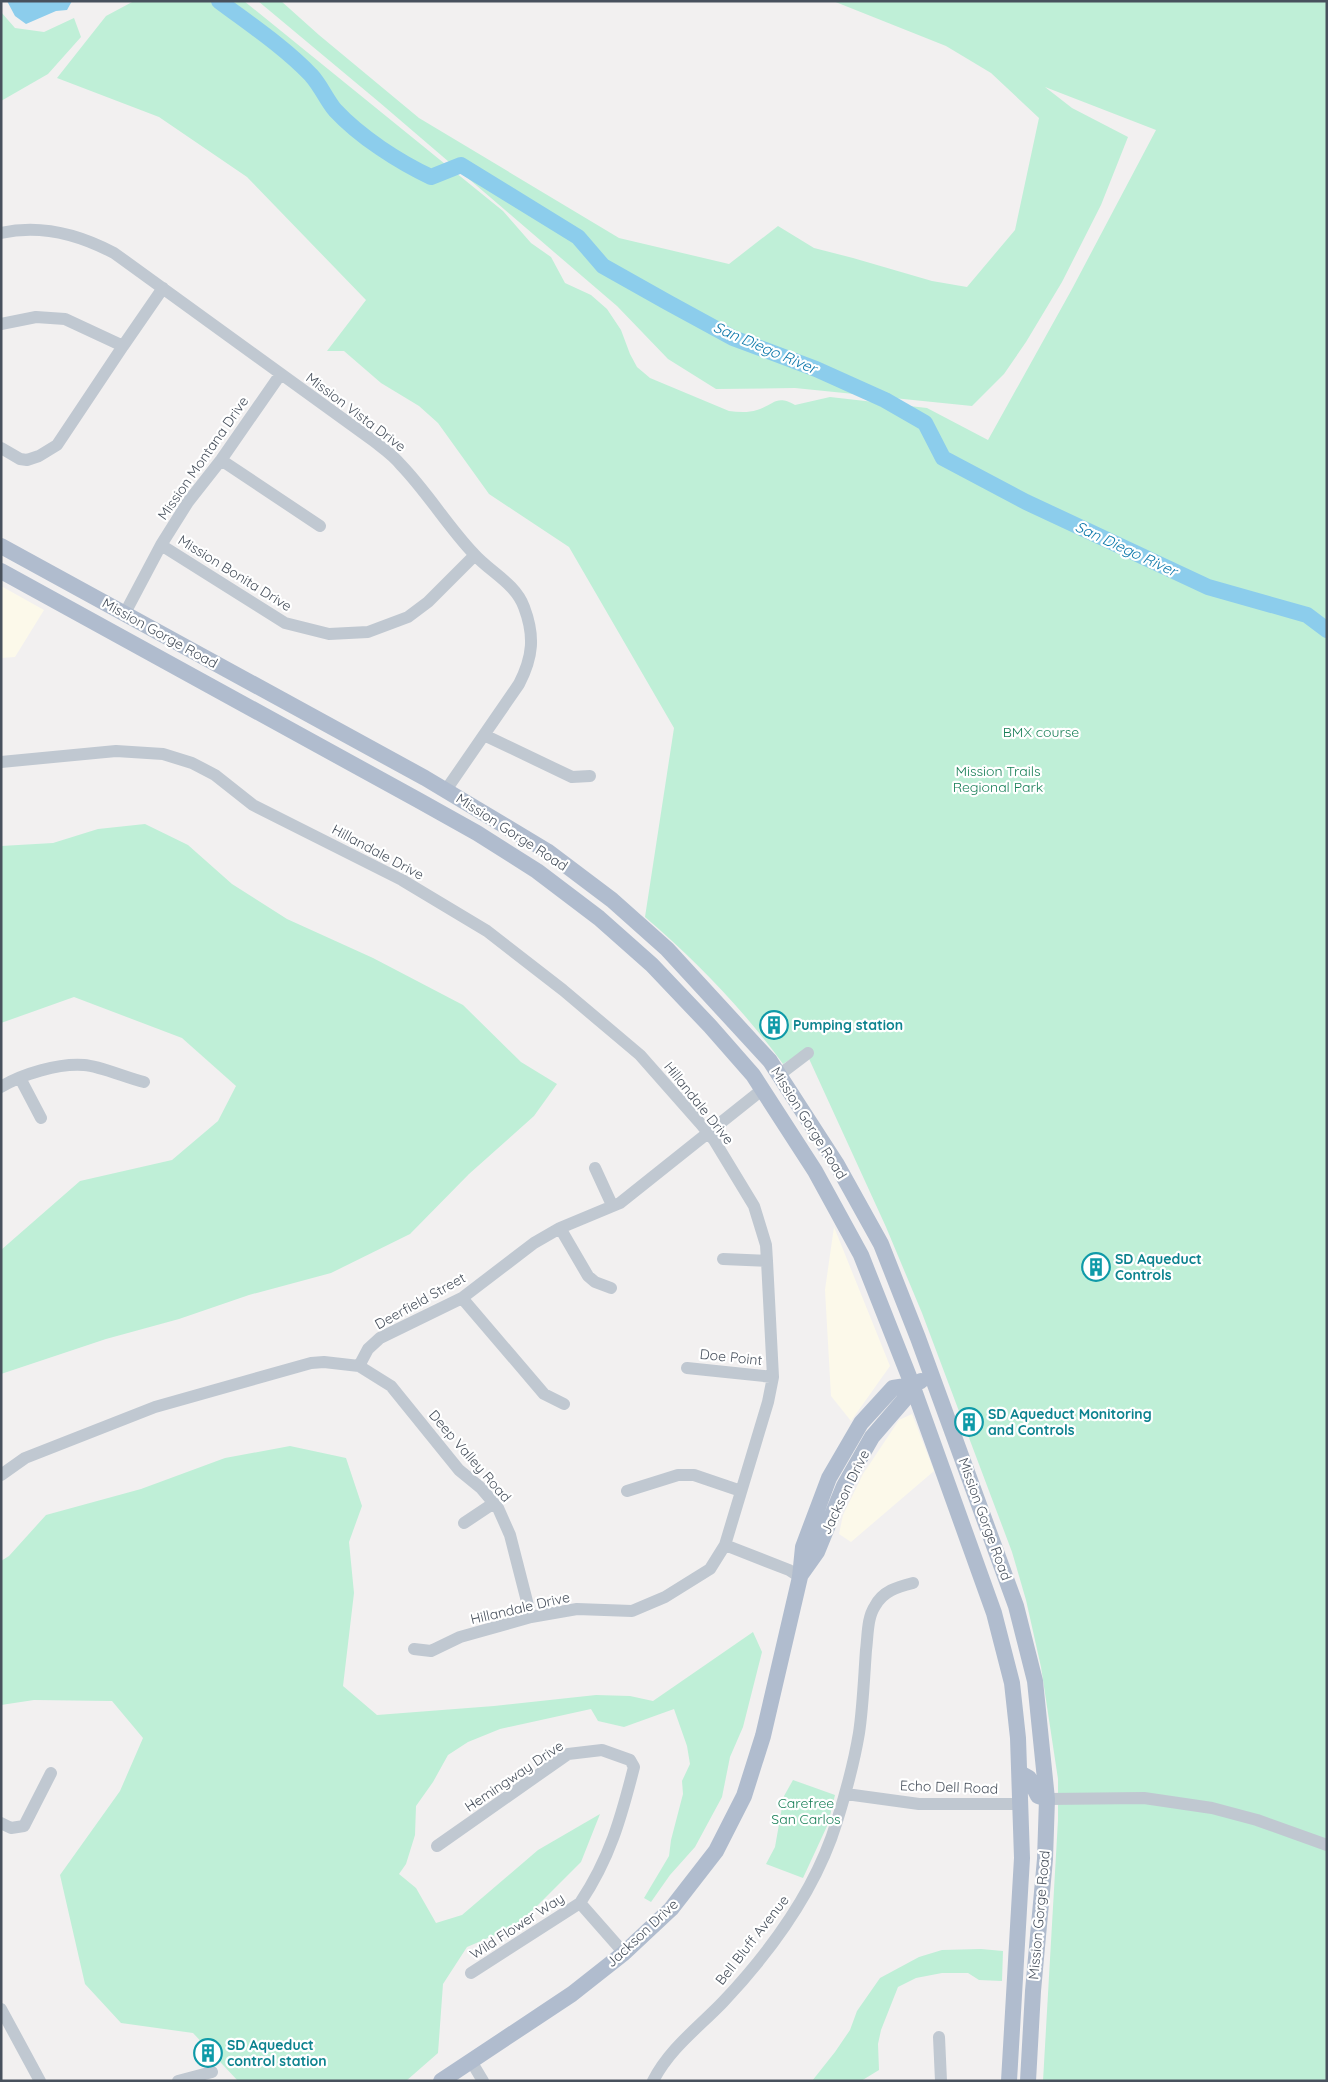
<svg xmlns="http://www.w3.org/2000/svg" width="1328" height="2082" font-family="Quicksand,sans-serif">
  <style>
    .commercial { fill: #fcf9ea }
    .green { fill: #bfefd7 }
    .water { fill: #8ccdec }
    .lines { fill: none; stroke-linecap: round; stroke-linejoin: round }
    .river { stroke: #8ccdec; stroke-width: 16 }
    .minor { stroke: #c0c8d1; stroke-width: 12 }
    .major { stroke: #b0bcce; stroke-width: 16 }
    .labels { text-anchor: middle; stroke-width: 4.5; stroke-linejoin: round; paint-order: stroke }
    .street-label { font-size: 14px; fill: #48515d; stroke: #fff }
    .park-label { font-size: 14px; fill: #187f57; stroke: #fff }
    .culture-label { font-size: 14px; font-weight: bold; fill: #0d838f; stroke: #fff; text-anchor: start }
    .water-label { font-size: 15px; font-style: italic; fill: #0d78ab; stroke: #fff }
  </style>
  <rect width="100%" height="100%" fill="#f2f0f0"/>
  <path class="commercial" d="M 1,586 L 44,610 L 15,657 L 1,658 Z
    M 834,1227 L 890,1366 L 851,1421 L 831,1396 L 825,1290 Z
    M 912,1414 L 934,1471 L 851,1542 L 839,1534 L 843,1515 L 863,1474 L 899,1420 Z"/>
  <path class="green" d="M 134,1 L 244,1 L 503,211 L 531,243 L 551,257 L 565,283 L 591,295 L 607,309 L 621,330 L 630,354 L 637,367 L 650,378 L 729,411 C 738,412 748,413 757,410 C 774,405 776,394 795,405 L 830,397 L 927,408 L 988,440 L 1072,289 L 1156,130 L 1045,87 L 1072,108 L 1128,137 L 1101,205 L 1062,282 L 1026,342 L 1004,374 L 972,406 L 795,388 L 716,389 L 668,359 L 617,306 L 379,102 L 258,1 L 281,1 L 319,35 L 419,118 L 619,238 L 729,264 L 778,226 L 814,248 L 853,258 L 932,281 L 967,287 L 1015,230 L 1039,118 L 991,73 L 946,46 L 833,1 L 1327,1 L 1327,2081 L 1043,2081 L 1058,1820 L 1058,1779 L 1041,1667 L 1026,1600 L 1012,1552 L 922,1313 L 886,1227 L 805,1050 L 783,1064 C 743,1009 696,961 645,917 L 674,728 L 569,547 L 489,494 L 438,423 L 419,406 L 381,383 L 344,351 L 327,351 L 366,300 L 247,177 L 159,117 L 57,78 L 106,16 Z
    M 1,12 L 15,28 L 44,32 L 74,18 L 81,37 L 48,74 L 1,101 Z
    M 145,824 L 188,845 L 232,884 L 287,919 L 373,958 L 463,1005 L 521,1062 L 557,1084 L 534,1116 L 469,1174 L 410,1234 L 331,1273 L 249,1295 L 179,1319 L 106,1339 L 1,1374 L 1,1250 L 80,1181 L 172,1160 L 218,1121 L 236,1086 L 182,1038 L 74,997 L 1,1023 L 1,846 L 53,843 L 98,829 Z
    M 290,1446 L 346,1458 L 362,1506 L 349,1542 L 354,1593 L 343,1686 L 377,1715 L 494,1706 L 596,1695 L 630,1696 L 653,1701 L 753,1632 L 762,1652 L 743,1727 L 730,1757 L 722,1797 L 695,1847 L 670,1875 L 651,1902 L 644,1898 L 669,1856 L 671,1840 L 683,1794 L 682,1781 L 690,1764 L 687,1746 L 674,1709 L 624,1727 L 598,1721 L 591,1709 L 500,1729 L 468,1742 L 448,1755 L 433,1782 L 416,1806 L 415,1835 L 406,1864 L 399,1874 L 416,1888 L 436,1923 L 462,1915 L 538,1850 L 600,1814 L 581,1862 L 518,1925 L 467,1947 L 443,1984 L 438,2053 L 406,2081 L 238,2081 L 193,2033 L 121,2023 L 85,1984 L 60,1875 L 120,1791 L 143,1738 L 112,1701 L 34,1700 L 1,1705 L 1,1561 L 9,1556 L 46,1515 L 141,1489 L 225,1458 Z
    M 793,1780 L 835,1795 L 828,1824 L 803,1878 L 766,1864 L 775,1847 L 784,1796 Z
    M 981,1949 L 1003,1951 L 1002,1981 L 979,1980 L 968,1973 L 942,1973 L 916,1978 L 898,1987 L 881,2030 L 878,2044 L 879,2070 L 861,2081 L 812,2081 L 835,2052 L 850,2030 L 857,2011 L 880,1978 L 919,1957 L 942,1950 Z"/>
  <path class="water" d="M 7,1 L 72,1 L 67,10 L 56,11 L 26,24 L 15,16 Z"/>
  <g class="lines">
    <path class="river" d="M 219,1 C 251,25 284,47 311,75 C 321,86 326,99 335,110 C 360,137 399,162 431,177 L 461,165 L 578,237 L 603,266 L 667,302 L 733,338 L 816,369 L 885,400 L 925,423 L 943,458 L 1026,502 L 1208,587 L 1307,615 L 1327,630"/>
    <path class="minor" d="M 1,233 C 40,224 80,235 114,253 L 375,442 C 384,449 394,456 401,465 C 428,493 448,527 474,554 C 490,572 515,583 524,607 C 535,636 533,657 519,684 L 446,790
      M 1,324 L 36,317 L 65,319 L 123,346 L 57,445 L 39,456 L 27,460 L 20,459 L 1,448
      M 123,346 L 163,288
      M 221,460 L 320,526
      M 161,545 L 285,623 L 329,634 L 368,632 L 408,617 L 428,602 L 475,555
      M 125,613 L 161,545 L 188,502 L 221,460 L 280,375
      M 484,735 L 572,777 L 590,776
      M 1,762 L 116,751 L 163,754 L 192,763 L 215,775 L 253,805 L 402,880 L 487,931 L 563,990 L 640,1055 L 700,1123 L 714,1140 L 754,1206 L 766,1245 L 767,1261 L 773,1377 L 768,1402 L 725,1545 L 710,1569 L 665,1597 L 632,1611 L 577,1609 L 531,1617 L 460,1637 L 431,1651 L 414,1649
      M 779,1075 L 808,1053
      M 20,1078 L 41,1118
      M 1,1087 C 22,1074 59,1063 84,1065 C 100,1066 127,1078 144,1082
      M 595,1168 L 612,1205
      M 560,1228 L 588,1276 L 595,1282 L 611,1288
      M 723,1259 L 767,1261
      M 462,1298 L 544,1394 L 564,1404
      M 359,1366 L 368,1349 L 380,1338 L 462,1298 L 534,1243 L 560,1228 L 620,1203 L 763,1089
      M 687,1368 L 773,1377
      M 1,1475 L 25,1458 L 155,1407 L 311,1363 L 324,1362 L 359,1366 L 391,1386 L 459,1470 L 481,1488 L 498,1508 L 510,1535 L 531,1617
      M 627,1491 L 678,1475 L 694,1475 L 741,1491
      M 464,1523 L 494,1503
      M 725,1545 L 789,1570 L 800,1577
      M 846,1794 L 919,1804 L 1021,1804
      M 1047,1799 L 1144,1798 L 1212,1808 L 1257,1820 L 1327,1845
      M 1,1823 L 11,1828 L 24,1826 L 51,1773
      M 437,1846 L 568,1754 L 602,1750 L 630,1760 L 634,1767 C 621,1818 610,1858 580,1903 L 471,1973
      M 580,1903 L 624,1953
      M 1,2009 L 40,2081
      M 939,2037 L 941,2081
      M 471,2061 L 483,2081
      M 178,2081 L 212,2072
      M 653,2081 C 670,2048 698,2028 723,2002 C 772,1950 816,1890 837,1821 C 846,1792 854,1763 859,1733 C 863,1706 864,1677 866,1650 C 868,1635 867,1618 875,1606 C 883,1591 897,1587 913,1583"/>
    <path class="major" d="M 1,546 L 425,778 L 547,851 L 612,900 L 667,949 L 770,1061 L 836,1163 L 881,1244 L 918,1338 L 1016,1606 L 1035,1681 L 1047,1799 L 1045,1859 L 1033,1991 L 1028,2081
      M 1,571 L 418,800 L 477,833 L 537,871 L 599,918 L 652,965 L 710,1026 L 753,1075 L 815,1171 L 861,1255 L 910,1379 L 994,1613 L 1012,1683 L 1018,1738 L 1022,1858 L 1009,2081
      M 800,1576 L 817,1552 L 844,1486 L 872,1437 L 904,1400 L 912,1385
      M 1020,1773 L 1029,1778 L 1038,1796 L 1047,1799
      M 441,2081 L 572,1994 L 624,1953 L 671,1909 L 716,1851 L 744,1796 L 763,1736 L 800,1577 L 803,1547 L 829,1478 L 861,1423 L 893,1388 L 912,1385 L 921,1381"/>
  </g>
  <defs>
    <symbol id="building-ring" viewBox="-11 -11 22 22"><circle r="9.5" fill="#fff" stroke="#0f9aa8" stroke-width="1.5"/><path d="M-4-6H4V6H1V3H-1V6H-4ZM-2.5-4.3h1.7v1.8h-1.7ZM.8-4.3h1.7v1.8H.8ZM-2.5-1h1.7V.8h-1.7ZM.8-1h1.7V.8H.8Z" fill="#0f9aa8"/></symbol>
  </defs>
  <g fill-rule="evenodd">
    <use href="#building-ring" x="758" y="1009" width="32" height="32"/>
    <use href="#building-ring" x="1080" y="1251" width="32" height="32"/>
    <use href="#building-ring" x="953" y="1406" width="32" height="32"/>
    <use href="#building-ring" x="192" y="2037" width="32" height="32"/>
  </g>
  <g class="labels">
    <g class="street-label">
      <text transform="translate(356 412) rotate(37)" y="5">Mission Vista Drive</text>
      <text transform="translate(203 458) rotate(-55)" y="5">Mission Montana Drive</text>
      <text transform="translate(235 573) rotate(32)" y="5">Mission Bonita Drive</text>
      <text transform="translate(160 633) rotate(29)" y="5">Mission Gorge Road</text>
      <text transform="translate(512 832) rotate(33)" y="5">Mission Gorge Road</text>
      <text transform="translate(378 852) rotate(28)" y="5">Hillandale Drive</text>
      <text transform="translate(699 1103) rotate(51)" y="5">Hillandale Drive</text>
      <text transform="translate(809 1123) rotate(58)" y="5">Mission Gorge Road</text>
      <text transform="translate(420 1301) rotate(-29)" y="5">Deerfield Street</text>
      <text transform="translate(731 1357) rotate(6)" y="5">Doe Point</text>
      <text transform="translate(470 1456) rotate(49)" y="5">Deep Valley Road</text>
      <text transform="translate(845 1492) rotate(-64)" y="5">Jackson Drive</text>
      <text transform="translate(985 1519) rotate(70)" y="5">Mission Gorge Road</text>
      <text transform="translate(520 1608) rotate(-13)" y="5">Hillandale Drive</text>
      <text transform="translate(514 1776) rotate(-34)" y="5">Hemingway Drive</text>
      <text transform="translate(949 1787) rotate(2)" y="5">Echo Dell Road</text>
      <text transform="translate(1039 1915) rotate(-85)" y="5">Mission Gorge Road</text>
      <text transform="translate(517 1926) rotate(-33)" y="5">Wild Flower Way</text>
      <text transform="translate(642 1933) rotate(-43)" y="5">Jackson Drive</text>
      <text transform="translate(752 1940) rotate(-52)" y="5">Bell Bluff Avenue</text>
    </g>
    <g class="park-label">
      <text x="1041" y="737">BMX course</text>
      <text x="998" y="776">Mission Trails<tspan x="998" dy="16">Regional Park</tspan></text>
      <text x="806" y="1808">Carefree<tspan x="806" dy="16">San Carlos</tspan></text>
    </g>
    <g class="culture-label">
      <text x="793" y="1030">Pumping station</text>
      <text x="1115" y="1264">SD Aqueduct<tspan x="1115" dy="16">Controls</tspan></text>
      <text x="988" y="1419">SD Aqueduct Monitoring<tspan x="988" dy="16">and Controls</tspan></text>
      <text x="227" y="2050">SD Aqueduct<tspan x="227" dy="16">control station</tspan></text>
    </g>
    <g class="water-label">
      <text transform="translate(765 348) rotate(23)" y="5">San Diego River</text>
      <text transform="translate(1126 549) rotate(25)" y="5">San Diego River</text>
    </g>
  </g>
  <rect width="1328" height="2082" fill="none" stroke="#48515d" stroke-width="5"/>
</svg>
